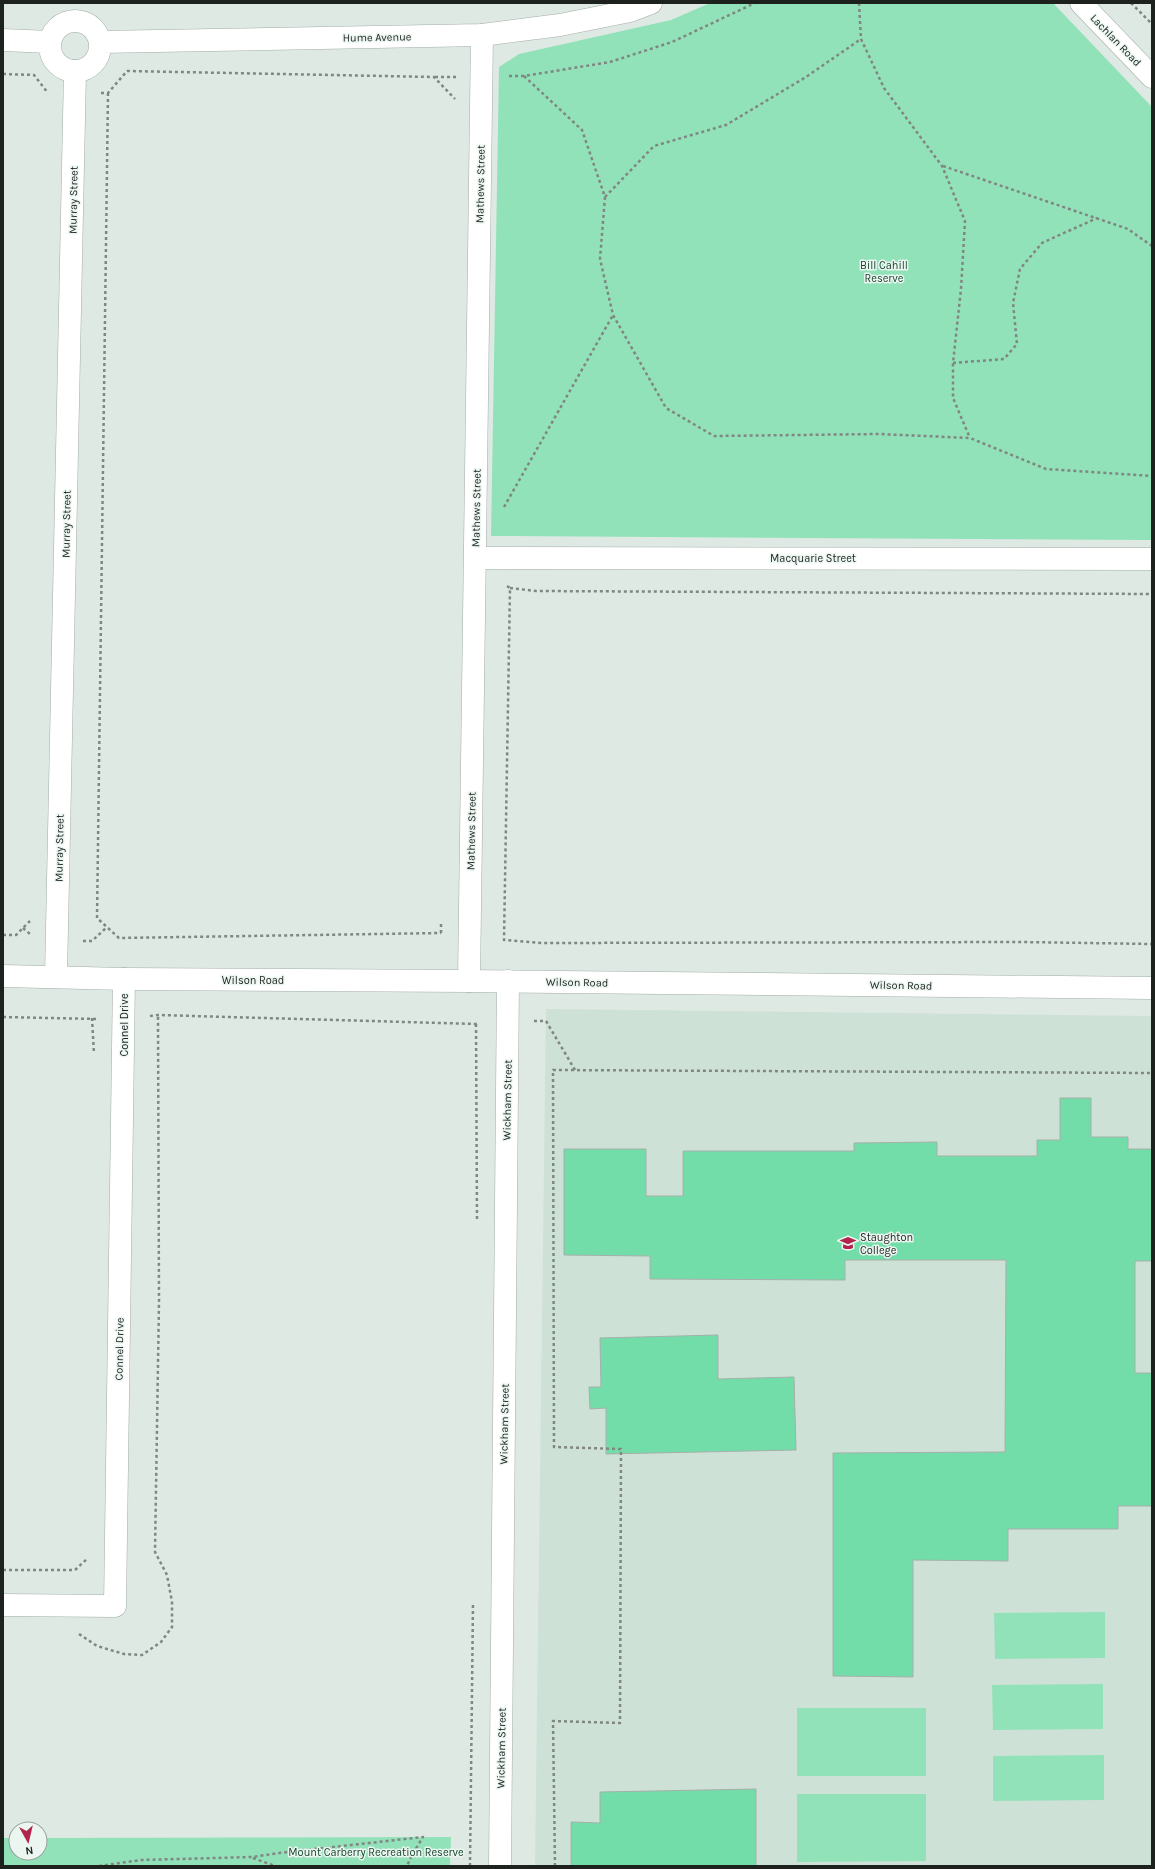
<svg xmlns="http://www.w3.org/2000/svg" width="1155" height="1869" font-family="Karla,sans-serif">
  <style>
    .built { fill: #cee1d6 }
    .green { fill: #92e2b9 }
    .building { fill: #72dda9; stroke: #a6b0aa }
    .lines { fill: none; stroke-linecap: round; stroke-linejoin: round }
    .street-casing { stroke: #a3ada7; stroke-width: 23 }
    .secondary-casing { stroke: #a3ada7; stroke-width: 23 }
    .path { stroke: #808783; stroke-width: 2.5; stroke-dasharray: 3 3; stroke-linecap: butt }
    .street { stroke: #fff; stroke-width: 22 }
    .secondary { stroke: #fff; stroke-width: 22 }
    .labels { text-anchor: middle; stroke-width: 3; stroke-linejoin: round; paint-order: stroke }
    .street-label { font-size: 11px; fill: #1e221f; stroke: #ebf6f0 }
    .park-label { font-size: 11px; fill: #15432e; stroke: #ebf6f0 }
    .poi-label { font-size: 11px; fill: #1e221f; stroke: #ebf6f0; text-anchor: start }
  </style>
  <rect width="100%" height="100%" fill="#dee9e3"/>
  <path class="built" d="M 546,1009 L 1152,1016 L 1152,1866 L 535,1866 Z"/>
  <path class="green" d="M 710,3 L 1053,3 L 1152,107 L 1152,540 L 491,536 L 499,67 L 519,54 L 671,20 Z
    M 1105,1612 L 1105,1658 L 995,1659 L 994,1613 Z
    M 1103,1684 L 1103,1729 L 993,1730 L 992,1685 Z
    M 797,1708 L 926,1708 L 926,1776 L 797,1776 Z
    M 1104,1755 L 1104,1800 L 993,1801 L 993,1756 Z
    M 797,1794 L 926,1794 L 926,1861 L 797,1862 Z
    M 451,1837 L 450,1866 L 3,1866 L 3,1838 L 16,1838 L 16,1853 L 40,1853 L 40,1838 Z"/>
  <path class="building" d="M 1060,1098 L 1091,1098 L 1091,1137 L 1128,1137 L 1128,1149 L 1152,1149 L 1152,1261 L 1135,1261 L 1135,1373 L 1152,1373 L 1152,1506 L 1118,1506 L 1118,1529 L 1008,1529 L 1008,1561 L 913,1560 L 913,1677 L 833,1676 L 833,1453 L 1005,1452 L 1006,1260 L 845,1260 L 845,1280 L 650,1279 L 650,1256 L 564,1255 L 564,1149 L 646,1149 L 646,1196 L 683,1196 L 683,1151 L 854,1151 L 854,1143 L 937,1142 L 937,1156 L 1037,1156 L 1037,1140 L 1060,1140 Z
    M 718,1335 L 718,1379 L 794,1377 L 796,1450 L 606,1454 L 606,1408 L 590,1409 L 589,1387 L 601,1387 L 600,1338 Z
    M 756,1789 L 756,1866 L 571,1866 L 571,1822 L 600,1823 L 600,1792 Z"/>
  <g class="lines">
    <defs>
      <path id="street" d="M 1081,3 L 1152,77
        M 475,558 L 1152,559
        M 56,976 L 75,71
        M 469,981 L 482,35
        M 3,1605 L 115,1606 L 124,979
        M 500,1866 L 508,981"/>
      <path id="secondary" d="M50 46a25 25 0 1 1 50 0a25 25 0 1 1-50 0Z
        M 3,40 L 50,42
        M 100,42 L 482,35 L 560,25 L 630,11 L 651,3
        M 3,976 L 124,979 L 469,981 L 1152,988"/>
    </defs>
    <use href="#street" class="street-casing"/>
    <use href="#secondary" class="secondary-casing"/>
    <path class="path" d="M 859,3 L 861,39 L 884,88 L 942,166 L 965,221 L 961,289 L 953,363 L 953,398 L 970,438
      M 1131,3 L 1152,24
      M 3,74 L 34,75 L 48,93
      M 509,76 L 524,76 L 610,62 L 672,42 L 755,3
      M 524,76 L 582,130 L 605,197 L 600,259 L 613,315 L 666,408 L 714,436 L 879,434 L 970,438 L 1046,469 L 1152,476
      M 435,77 L 456,77
      M 101,93 L 108,93 L 127,71 L 434,77 L 455,99
      M 108,93 L 97,918 L 119,938 L 441,933
      M 943,166 L 1128,229 L 1152,246
      M 605,197 L 654,146 L 726,125 L 806,77 L 861,39
      M 953,363 L 1004,359 L 1017,344 L 1013,303 L 1020,269 L 1042,243 L 1097,218
      M 504,507 L 613,315
      M 507,586 L 510,588 L 504,940 L 542,943 L 1022,942 L 1152,944
      M 510,588 L 536,591 L 1152,594
      M 23,928 L 30,934
      M 441,933 L 441,923
      M 3,935 L 16,935 L 30,921
      M 83,941 L 92,941 L 107,927
      M 150,1016 L 158,1015 L 477,1024
      M 3,1017 L 98,1019
      M 92,1018 L 94,1054
      M 534,1021 L 546,1021 L 575,1070
      M 476,1024 L 477,1221
      M 3,1570 L 75,1570 L 88,1558
      M 79,1634 L 97,1646 L 124,1654 L 142,1655 L 161,1642 L 172,1627 L 172,1602 L 167,1575 L 155,1552 L 159,1301 L 158,1015
      M 253,1858 L 275,1866
      M 99,1866 L 141,1860 L 252,1857 L 279,1853 L 423,1837 L 412,1855 L 407,1866
      M 470,1866 L 473,1602
      M 555,1866 L 553,1721 L 620,1723 L 621,1449 L 554,1447 L 553,1070 L 1152,1073"/>
    <use href="#street" class="street"/>
    <use href="#secondary" class="secondary"/>
  </g>
  <defs>
    <symbol id="school-bare" viewBox="-9 -9 18 18"><path d="M0-5L7-2L0 1L-7-2ZM-4 1L0 2.5L4 1V4Q0 6-4 4Z" fill="#b3224b" stroke="#ebf6f0" stroke-width="2.5" paint-order="stroke"/></symbol>
  </defs>
  <g fill-rule="evenodd">
    <use href="#school-bare" x="837" y="1232" width="22" height="22"/>
  </g>
  <g class="labels">
    <g class="street-label">
      <text transform="translate(377 37) rotate(-1)" y="4">Hume Avenue</text>
      <text transform="translate(1116 40) rotate(46)" y="4">Lachlan Road</text>
      <text transform="translate(480 184) rotate(-89)" y="4">Mathews Street</text>
      <text transform="translate(73 200) rotate(-89)" y="4">Murray Street</text>
      <text transform="translate(476 508) rotate(-89)" y="4">Mathews Street</text>
      <text transform="translate(66 524) rotate(-89)" y="4">Murray Street</text>
      <text x="813" y="562">Macquarie Street</text>
      <text transform="translate(471 831) rotate(-89)" y="4">Mathews Street</text>
      <text transform="translate(59 848) rotate(-89)" y="4">Murray Street</text>
      <text x="253" y="984">Wilson Road</text>
      <text transform="translate(577 982) rotate(1)" y="4">Wilson Road</text>
      <text transform="translate(901 985) rotate(1)" y="4">Wilson Road</text>
      <text transform="translate(124 1025) rotate(-90)" y="4">Connel Drive</text>
      <text transform="translate(507 1100) rotate(-89)" y="4">Wickham Street</text>
      <text transform="translate(119 1349) rotate(-89)" y="4">Connel Drive</text>
      <text transform="translate(504 1424) rotate(-89)" y="4">Wickham Street</text>
      <text transform="translate(501 1748) rotate(-89)" y="4">Wickham Street</text>
    </g>
    <g class="park-label">
      <text x="884" y="269">Bill Cahill<tspan x="884" dy="13">Reserve</tspan></text>
      <text x="376" y="1856">Mount Carberry Recreation Reserve</text>
    </g>
    <g class="poi-label">
      <text x="860" y="1241">Staughton<tspan x="860" dy="13">College</tspan></text>
    </g>
  </g>
  <rect width="1155" height="1869" fill="none" stroke="#1e221f" stroke-width="8"/>
  <g transform="translate(28 1841) rotate(172)"><circle r="19" fill="#ebf6f0" stroke="#99a19c"/>
  <path d="M0-3L7 15L0 10L-7 15Z" fill="#b3224b"/>
  <text y="-6" font-size="11" font-weight="bold" text-anchor="middle" fill="#1e221f">N</text>
  </g>
</svg>
